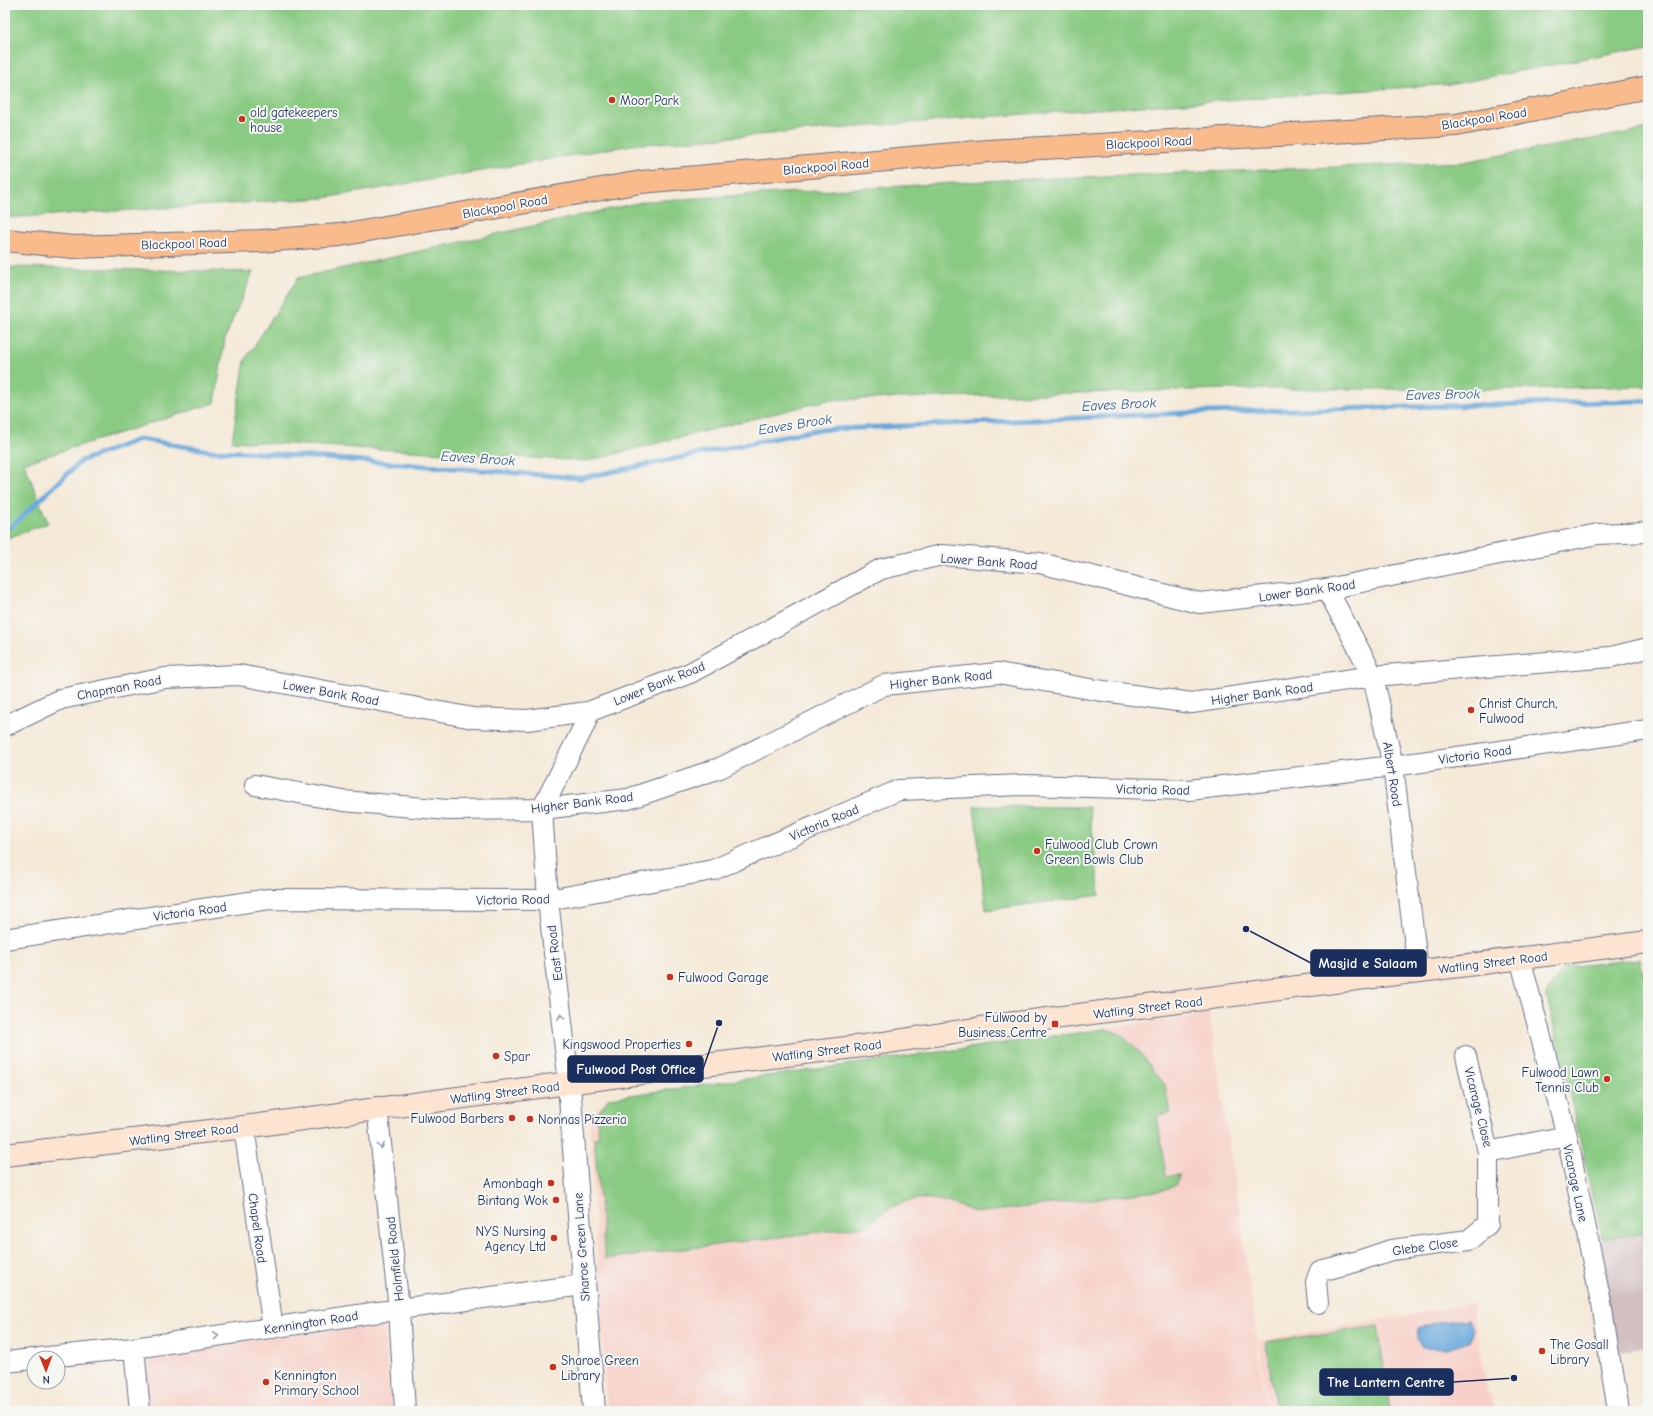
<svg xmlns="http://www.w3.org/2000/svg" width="1653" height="1416" font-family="'Comic Neue',sans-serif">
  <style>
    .built { fill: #f7d1c9 }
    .industrial { fill: #d2bfc1 }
    .green { fill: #8acb83; stroke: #527d70 }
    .water { fill: #69a8dc; stroke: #426c9d }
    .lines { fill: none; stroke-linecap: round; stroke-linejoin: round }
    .stream { stroke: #69a8dc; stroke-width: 5 }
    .minor-casing { stroke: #677088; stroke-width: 22 }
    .tertiary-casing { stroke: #677088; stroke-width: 24 }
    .secondary-casing { stroke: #677088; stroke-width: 24 }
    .trunk-casing { stroke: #677088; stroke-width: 24 }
    .minor { stroke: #fff; stroke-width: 20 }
    .tertiary { stroke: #fff; stroke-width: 22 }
    .secondary { stroke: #fde4d1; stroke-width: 22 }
    .trunk { stroke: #fabb8c; stroke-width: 22 }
    .oneway { stroke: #8d97ae }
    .poi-dot { fill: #c8321e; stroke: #f6f6f2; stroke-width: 1.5 }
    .labels { text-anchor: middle; stroke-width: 4; stroke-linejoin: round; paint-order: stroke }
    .poi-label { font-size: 13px; fill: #1b2f5e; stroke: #f6f6f2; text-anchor: start }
    .street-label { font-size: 13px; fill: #1b2f5e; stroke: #f6f6f2 }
    .water-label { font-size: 14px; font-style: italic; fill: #36598a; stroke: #f6f6f2 }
    .leader { fill: none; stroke: #1b2f5e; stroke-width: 1.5 }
    .callout-dot { fill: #1b2f5e; stroke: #f6f6f2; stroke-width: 1.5 }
    .callout { fill: #1b2f5e; stroke: #1b2f5e; stroke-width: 1.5 }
    .callout-label { font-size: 14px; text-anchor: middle; font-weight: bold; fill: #fff }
  </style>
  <rect width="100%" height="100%" fill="#f6f6f2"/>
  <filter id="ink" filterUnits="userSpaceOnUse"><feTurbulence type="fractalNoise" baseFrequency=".025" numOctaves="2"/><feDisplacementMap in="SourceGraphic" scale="8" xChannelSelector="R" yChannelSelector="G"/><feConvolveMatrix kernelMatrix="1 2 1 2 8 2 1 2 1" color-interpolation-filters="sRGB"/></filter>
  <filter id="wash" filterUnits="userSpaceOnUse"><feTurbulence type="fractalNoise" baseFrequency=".012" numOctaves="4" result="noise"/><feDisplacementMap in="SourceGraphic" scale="16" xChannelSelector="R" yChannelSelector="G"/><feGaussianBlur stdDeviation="0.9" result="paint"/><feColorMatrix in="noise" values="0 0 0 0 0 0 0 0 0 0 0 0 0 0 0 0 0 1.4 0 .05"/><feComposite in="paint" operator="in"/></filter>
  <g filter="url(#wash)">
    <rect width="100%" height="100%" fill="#f5e9d7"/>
    <path class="built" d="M 1209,1014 L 1240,1214 L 1266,1411 L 607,1411 L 589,1117 L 609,1098 Z
      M 1472,1304 L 1488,1394 L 1490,1394 L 1494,1411 L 1268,1411 L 1258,1341 Z
      M 384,1323 L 391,1411 L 144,1411 L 140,1354 Z"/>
    <path class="industrial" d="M 1648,1231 L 1648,1347 L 1615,1353 L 1599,1249 L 1603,1239 Z"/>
    <path class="green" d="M 5,5 L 1648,5 L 1648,46 L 1454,84 L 984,117 L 632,145 L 324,198 L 5,218 Z
      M 1648,129 L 1648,386 L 1516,389 L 1227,389 L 828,400 L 587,461 L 232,441 L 245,360 L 298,278 L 646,201 L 1004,180 L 1463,162 Z
      M 5,267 L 253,272 L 225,338 L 215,403 L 24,463 L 48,523 L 5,539 Z
      M 974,806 L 1089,807 L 1100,895 L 986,910 Z
      M 1640,959 L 1648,993 L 1648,1231 L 1603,1239 L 1546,993 L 1565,967 Z
      M 1105,1029 L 1120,1034 L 1136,1048 L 1165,1085 L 1170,1113 L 1157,1115 L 1166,1176 L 1180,1175 L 1174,1186 L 1166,1190 L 977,1213 C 929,1193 907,1191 866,1226 L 605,1259 L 594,1138 L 599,1137 L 596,1115 L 609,1098 Z
      M 1378,1326 L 1390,1411 L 1276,1411 L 1266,1342 Z"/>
    <path class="water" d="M 1469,1319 L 1473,1329 L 1469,1342 L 1447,1349 L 1422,1348 L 1417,1339 L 1418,1328 L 1430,1323 Z"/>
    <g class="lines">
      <path class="stream" d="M 5,529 L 12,526 L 81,461 L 140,439 L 211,451 L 246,452 L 581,478 L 815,430 L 1207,412 L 1648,401"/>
    </g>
  </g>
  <g filter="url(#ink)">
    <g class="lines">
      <defs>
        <path id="minor" d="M 1327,589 L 1373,676 L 1393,766 L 1418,971
          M 5,726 L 61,699 L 165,678 L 239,675 L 473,718 L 527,720 L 588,712 L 690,673 L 881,569 L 942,555 L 1040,563 L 1199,603 L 1327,589 L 1598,534 L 1648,532
          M 255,785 L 343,801 L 448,810 L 542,809 L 628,799 L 720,768 L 884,685 L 998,673 L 1096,690 L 1192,703 L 1373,676 L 1611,657 L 1648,648
          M 5,939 L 269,899 L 548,900 L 713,870 L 899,790 L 1025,785 L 1189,790 L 1393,766 L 1648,730
          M 1520,958 L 1567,1136 L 1600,1297 L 1618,1411
          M 1466,1056 L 1488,1152 L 1567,1136
          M 569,1084 L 548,900 L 542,809 L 586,722 L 588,712
          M 377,1107 L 399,1309 L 405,1411
          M 244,1127 L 273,1328
          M 1318,1303 L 1316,1282 L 1320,1271 L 1355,1262 L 1391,1250 L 1469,1240 L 1488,1224 L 1488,1152
          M 134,1348 L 140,1411
          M 39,1358 L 134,1348 L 399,1309 L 583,1285
          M 5,1362 L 34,1359"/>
        <path id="tertiary" d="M 569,1084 L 594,1411"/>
        <path id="secondary" d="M 5,1155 L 244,1127 L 671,1069 L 863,1046 L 1007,1024 L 1648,942"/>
        <path id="trunk" d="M 5,240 L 73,247 L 261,241 L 340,235 L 641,182 L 988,151 L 1456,125 L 1648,87"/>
      </defs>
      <use href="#minor" class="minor-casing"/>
      <use href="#tertiary" class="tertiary-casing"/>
      <use href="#secondary" class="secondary-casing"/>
      <use href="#trunk" class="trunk-casing"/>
      <use href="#minor" class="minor"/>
      <use href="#tertiary" class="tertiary"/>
      <use href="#secondary" class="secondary"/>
      <use href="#trunk" class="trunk"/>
    </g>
    <defs><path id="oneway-chevron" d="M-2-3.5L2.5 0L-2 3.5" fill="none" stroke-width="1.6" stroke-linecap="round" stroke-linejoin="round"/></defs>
    <g class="oneway">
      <use href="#oneway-chevron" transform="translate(561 1017) rotate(-97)"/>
      <use href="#oneway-chevron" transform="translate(381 1146) rotate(84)"/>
      <use href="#oneway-chevron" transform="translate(216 1336) rotate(-8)"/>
    </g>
  </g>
  <g class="poi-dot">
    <circle cx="612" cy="100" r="4"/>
    <circle cx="242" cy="119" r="4"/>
    <circle cx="1471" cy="710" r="4"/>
    <circle cx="1037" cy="851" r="4"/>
    <circle cx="670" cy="977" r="4"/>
    <rect x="1051" y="1020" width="8" height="8" rx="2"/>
    <circle cx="689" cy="1044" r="4"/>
    <circle cx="496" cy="1056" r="4"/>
    <circle cx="1607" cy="1079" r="4"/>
    <circle cx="512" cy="1118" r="4"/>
    <circle cx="530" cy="1119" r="4"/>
    <circle cx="551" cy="1183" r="4"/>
    <circle cx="556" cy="1200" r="4"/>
    <circle cx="554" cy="1238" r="4"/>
    <circle cx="1542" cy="1351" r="4"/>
    <circle cx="553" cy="1367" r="4"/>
    <circle cx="266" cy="1382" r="4"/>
  </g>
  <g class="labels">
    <g class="poi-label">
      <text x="620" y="105">Moor Park</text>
      <text x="250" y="117">old gatekeepers<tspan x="250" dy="15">house</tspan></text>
      <text x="1479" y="708">Christ Church,<tspan x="1479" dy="15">Fulwood</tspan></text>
      <text x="1045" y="849">Fulwood Club Crown<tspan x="1045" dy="15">Green Bowls Club</tspan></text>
      <text x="678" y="982">Fulwood Garage</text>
      <text x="1047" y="1022" text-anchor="end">Fulwood by<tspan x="1047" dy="15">Business Centre</tspan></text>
      <text x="681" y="1049" text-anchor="end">Kingswood Properties</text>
      <text x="504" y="1061">Spar</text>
      <text x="1599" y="1077" text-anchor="end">Fulwood Lawn<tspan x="1599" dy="15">Tennis Club</tspan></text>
      <text x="504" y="1123" text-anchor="end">Fulwood Barbers</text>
      <text x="538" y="1124">Nonnas Pizzeria</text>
      <text x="543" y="1188" text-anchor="end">Amonbagh</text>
      <text x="548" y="1205" text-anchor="end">Bintang Wok</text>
      <text x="546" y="1236" text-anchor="end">NYS Nursing<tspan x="546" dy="15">Agency Ltd</tspan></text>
      <text x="1550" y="1349">The Gosall<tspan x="1550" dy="15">Library</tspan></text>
      <text x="561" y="1365">Sharoe Green<tspan x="561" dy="15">Library</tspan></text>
      <text x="274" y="1380">Kennington<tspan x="274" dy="15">Primary School</tspan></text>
    </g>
    <g class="street-label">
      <text transform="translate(1484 118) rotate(-9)" y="5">Blackpool Road</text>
      <text transform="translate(1149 142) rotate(-3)" y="5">Blackpool Road</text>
      <text transform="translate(826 166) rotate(-5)" y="5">Blackpool Road</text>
      <text transform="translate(505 206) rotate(-10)" y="5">Blackpool Road</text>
      <text transform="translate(184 243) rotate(-2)" y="5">Blackpool Road</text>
      <text transform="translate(989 561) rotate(4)" y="5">Lower Bank Road</text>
      <text transform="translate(1307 590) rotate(-8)" y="5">Lower Bank Road</text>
      <text transform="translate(941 679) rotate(-6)" y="5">Higher Bank Road</text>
      <text transform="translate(659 683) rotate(-22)" y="5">Lower Bank Road</text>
      <text transform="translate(119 687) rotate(-11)" y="5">Chapman Road</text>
      <text transform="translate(331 692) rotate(10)" y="5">Lower Bank Road</text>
      <text transform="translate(1262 693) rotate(-8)" y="5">Higher Bank Road</text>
      <text transform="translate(1475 754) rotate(-8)" y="5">Victoria Road</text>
      <text transform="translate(1393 774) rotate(81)" y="5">Albert Road</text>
      <text transform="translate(1153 789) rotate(1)" y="5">Victoria Road</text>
      <text transform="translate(582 802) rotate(-7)" y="5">Higher Bank Road</text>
      <text transform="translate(824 822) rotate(-23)" y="5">Victoria Road</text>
      <text transform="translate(513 899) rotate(-1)" y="5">Victoria Road</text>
      <text transform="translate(190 911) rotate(-8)" y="5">Victoria Road</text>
      <text transform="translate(554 953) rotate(-97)" y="5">East Road</text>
      <text transform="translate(1493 962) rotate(-7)" y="5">Watling Street Road</text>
      <text transform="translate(1148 1007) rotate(-7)" y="5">Watling Street Road</text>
      <text transform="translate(827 1050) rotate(-7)" y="5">Watling Street Road</text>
      <text transform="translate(505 1092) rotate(-7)" y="5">Watling Street Road</text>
      <text transform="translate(1479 1107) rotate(76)" y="5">Vicarage Close</text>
      <text transform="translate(184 1134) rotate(-7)" y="5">Watling Street Road</text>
      <text transform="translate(1576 1183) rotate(78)" y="5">Vicarage Lane</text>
      <text transform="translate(258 1228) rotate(82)" y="5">Chapel Road</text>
      <text transform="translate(1425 1246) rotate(-8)" y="5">Glebe Close</text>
      <text transform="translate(581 1247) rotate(-94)" y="5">Sharoe Green Lane</text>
      <text transform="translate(394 1259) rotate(-96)" y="5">Holmfield Road</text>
      <text transform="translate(311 1322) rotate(-9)" y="5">Kennington Road</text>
    </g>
    <g class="water-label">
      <text transform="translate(1443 394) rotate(-1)" y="5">Eaves Brook</text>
      <text transform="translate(1119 404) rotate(-3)" y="5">Eaves Brook</text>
      <text transform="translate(795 424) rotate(-9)" y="5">Eaves Brook</text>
      <text transform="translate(478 458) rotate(4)" y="5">Eaves Brook</text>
    </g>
  </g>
  <path class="leader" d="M1246 929L1311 963M719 1023L703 1069M1514 1378L1453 1382"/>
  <g class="callout-dot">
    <circle cx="1246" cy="929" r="4"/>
    <circle cx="719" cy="1023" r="4"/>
    <circle cx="1514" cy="1378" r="4"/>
  </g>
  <g class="callout">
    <rect x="1311" y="950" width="115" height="26" rx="4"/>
    <rect x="568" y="1056" width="135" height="26" rx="4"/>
    <rect x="1320" y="1369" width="133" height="26" rx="4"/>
  </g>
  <g class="callout-label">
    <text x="1368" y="968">Masjid e Salaam</text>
    <text x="636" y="1074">Fulwood Post Office</text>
    <text x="1386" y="1387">The Lantern Centre</text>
  </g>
  <rect width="1653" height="1416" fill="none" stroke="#f6f6f2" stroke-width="20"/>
  <g transform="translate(46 1370) rotate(179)"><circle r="19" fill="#f6f6f2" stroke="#9ea6b7"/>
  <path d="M0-3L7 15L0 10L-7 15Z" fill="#c8321e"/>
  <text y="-6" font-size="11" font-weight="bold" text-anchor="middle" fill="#1b2f5e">N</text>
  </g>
</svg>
